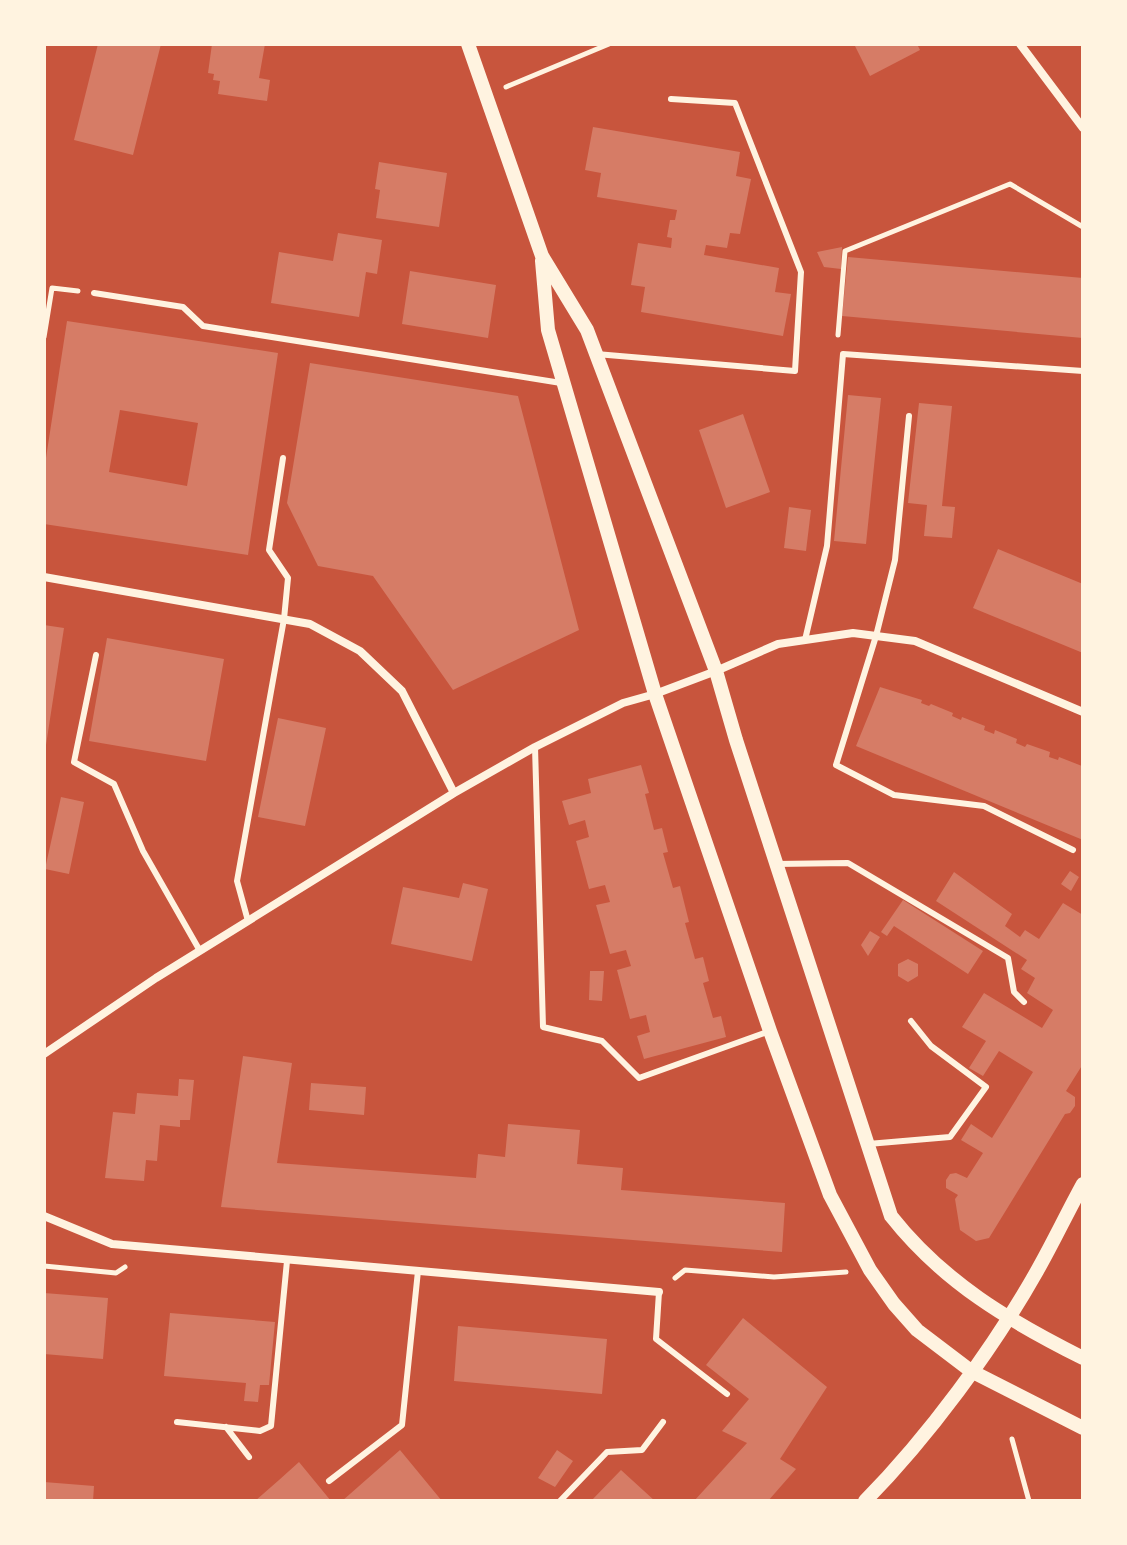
<svg xmlns="http://www.w3.org/2000/svg" width="1127" height="1545" font-family="'PT Sans Narrow',sans-serif">
  <style>
    .building { fill: #d67c66; fill-rule: evenodd }
    .lines { fill: none; stroke-linecap: round; stroke-linejoin: round }
    .path { stroke: #fff3e0; stroke-width: 5 }
    .service { stroke: #fff3e0; stroke-width: 6 }
    .minor { stroke: #fff3e0; stroke-width: 8 }
    .tertiary { stroke: #fff3e0; stroke-width: 14 }
  </style>
  <rect width="100%" height="100%" fill="#c8553d"/>
  <path class="building" d="M 98,44 L 161,44 L 133,155 L 74,140 Z
    M 212,44 L 265,44 L 259,78 L 270,80 L 267,101 L 218,94 L 220,81 L 213,80 L 214,74 L 208,73 Z
    M 854,44 L 917,44 L 920,50 L 870,76 Z
    M 593,127 L 740,152 L 736,176 L 751,179 L 740,234 L 730,233 L 727,248 L 706,245 L 704,255 L 779,268 L 775,292 L 791,294 L 783,336 L 641,312 L 645,287 L 631,285 L 638,243 L 671,248 L 672,238 L 667,237 L 670,220 L 675,220 L 677,210 L 597,197 L 601,173 L 585,170 Z
    M 379,162 L 447,173 L 439,227 L 376,218 L 380,190 L 375,189 Z
    M 338,233 L 382,240 L 377,274 L 366,272 L 359,317 L 271,303 L 279,252 L 333,261 Z
    M 842,247 L 841,269 L 824,267 L 817,252 Z
    M 848,257 L 1083,278 L 1083,338 L 842,316 Z
    M 410,271 L 496,285 L 488,338 L 402,324 Z
    M 67,321 L 278,353 L 248,555 L 44,524 L 44,471 ZM 120,410 L 198,423 L 187,486 L 109,472 Z
    M 310,363 L 518,396 L 579,630 L 453,690 L 373,576 L 318,566 L 287,503 Z
    M 848,395 L 881,398 L 866,544 L 834,541 Z
    M 919,403 L 952,406 L 942,506 L 955,507 L 952,538 L 924,536 L 927,505 L 908,503 Z
    M 743,414 L 770,492 L 726,508 L 699,430 Z
    M 789,507 L 811,510 L 806,551 L 784,548 Z
    M 998,549 L 1083,584 L 1083,653 L 973,608 Z
    M 44,625 L 64,628 L 46,745 L 44,745 Z
    M 107,638 L 224,659 L 206,761 L 89,741 Z
    M 880,687 L 922,700 L 921,703 L 929,706 L 931,704 L 953,713 L 952,716 L 961,720 L 962,717 L 985,726 L 984,730 L 994,734 L 995,730 L 1017,739 L 1016,743 L 1025,747 L 1027,744 L 1050,752 L 1049,757 L 1058,760 L 1059,757 L 1082,766 L 1083,840 L 856,746 Z
    M 278,718 L 326,728 L 305,826 L 258,817 Z
    M 641,765 L 649,793 L 645,794 L 654,830 L 662,828 L 668,852 L 663,853 L 673,888 L 680,886 L 689,922 L 685,923 L 695,959 L 703,957 L 709,981 L 703,983 L 713,1018 L 721,1016 L 726,1037 L 644,1059 L 637,1036 L 650,1032 L 646,1015 L 630,1019 L 617,970 L 631,966 L 626,950 L 610,954 L 596,905 L 610,902 L 605,885 L 589,889 L 576,841 L 589,837 L 585,820 L 569,825 L 562,801 L 591,793 L 588,779 Z
    M 61,797 L 84,802 L 69,874 L 45,869 Z
    M 1070,871 L 1079,877 L 1071,891 L 1061,884 Z
    M 954,872 L 1012,914 L 1005,926 L 1020,937 L 1025,930 L 1039,939 L 1063,903 L 1083,915 L 1083,1064 L 1066,1091 L 1075,1097 L 1075,1106 L 1070,1113 L 1065,1114 L 989,1238 L 976,1241 L 960,1230 L 955,1199 L 958,1195 L 946,1188 L 946,1180 L 950,1174 L 956,1173 L 967,1178 L 983,1153 L 961,1140 L 971,1124 L 992,1138 L 1033,1072 L 999,1051 L 983,1076 L 969,1068 L 986,1041 L 962,1027 L 984,993 L 1042,1028 L 1053,1010 L 1027,993 L 1035,978 L 1021,969 L 1027,960 L 936,901 Z
    M 463,883 L 488,889 L 472,961 L 391,944 L 403,887 L 459,898 Z
    M 903,900 L 983,951 L 968,974 L 894,926 L 887,936 L 881,932 Z
    M 870,931 L 880,937 L 868,956 L 861,945 Z
    M 908,959 L 918,964 L 918,976 L 908,982 L 898,976 L 898,964 Z
    M 590,971 L 604,971 L 602,1001 L 589,1000 Z
    M 243,1056 L 292,1063 L 277,1163 L 476,1178 L 478,1154 L 505,1157 L 508,1124 L 580,1130 L 577,1164 L 623,1168 L 621,1190 L 785,1203 L 782,1252 L 221,1207 Z
    M 179,1079 L 194,1080 L 190,1120 L 180,1120 L 180,1127 L 160,1125 L 157,1161 L 146,1160 L 144,1181 L 105,1178 L 113,1112 L 135,1114 L 137,1093 L 178,1096 Z
    M 311,1083 L 366,1087 L 364,1115 L 309,1110 Z
    M 44,1293 L 108,1298 L 103,1359 L 44,1354 Z
    M 170,1313 L 275,1322 L 269,1385 L 260,1385 L 258,1402 L 244,1401 L 246,1383 L 164,1376 Z
    M 743,1318 L 827,1387 L 780,1459 L 796,1469 L 768,1501 L 694,1501 L 747,1443 L 722,1431 L 749,1399 L 706,1365 Z
    M 458,1326 L 607,1339 L 602,1394 L 454,1381 Z
    M 400,1450 L 442,1501 L 342,1501 Z
    M 557,1450 L 573,1461 L 555,1487 L 538,1478 Z
    M 299,1462 L 331,1501 L 255,1501 L 279,1480 Z
    M 621,1470 L 655,1501 L 591,1501 Z
    M 44,1482 L 94,1486 L 93,1501 L 44,1501 Z"/>
  <g class="lines">
    <path class="path" d="M 506,87 L 609,44
      M 838,335 L 845,251 L 1010,184 L 1083,227
      M 44,337 L 52,288 L 78,291
      M 44,1266 L 116,1273 L 125,1267
      M 675,1278 L 685,1270 L 774,1277 L 846,1272
      M 1012,1439 L 1029,1501"/>
    <path class="service" d="M 94,293 L 183,307 L 203,326 L 561,383
      M 596,354 L 795,371 L 801,272 L 735,103 L 671,99
      M 909,416 L 895,560 L 876,636 L 836,765 L 894,795 L 984,806 L 1073,850
      M 805,640 L 827,546 L 843,354 L 1083,371
      M 96,655 L 74,762 L 114,784 L 143,851 L 200,951
      M 535,747 L 543,1027 L 602,1041 L 639,1078 L 770,1031
      M 776,864 L 848,863 L 1008,958 L 1014,992 L 1024,1002
      M 248,921 L 237,881 L 284,619 L 288,578 L 269,550 L 283,458
      M 868,1144 L 950,1137 L 986,1087 L 931,1046 L 911,1021
      M 659,1292 L 656,1339 L 727,1394
      M 177,1422 L 260,1431 L 271,1426 L 287,1261
      M 226,1427 L 249,1457
      M 329,1481 L 402,1425 L 418,1271
      M 560,1501 L 607,1452 L 642,1450 L 663,1422"/>
    <path class="minor" d="M 1020,44 L 1083,128
      M 44,577 L 310,624 L 360,651 L 402,691 L 454,793
      M 44,1054 L 156,978 L 454,793 L 535,747 L 623,703 L 655,694 L 716,671 L 778,644 L 853,633 L 915,641 L 1083,712
      M 44,1216 L 112,1244 L 659,1292"/>
    <path class="tertiary" d="M 468,44 L 542,256 L 587,330 L 716,671 L 736,740 L 891,1216 C 943,1282 1009,1321 1083,1358
      M 542,261 L 548,330 L 655,694 L 770,1031 L 830,1195 L 870,1270 L 894,1304 L 917,1330 L 971,1371 L 1083,1428
      M 865,1501 C 928,1437 993,1349 1037,1271 C 1053,1243 1067,1213 1083,1184"/>
  </g>
  <rect width="1127" height="1545" fill="none" stroke="#fff3e0" stroke-width="92"/>
</svg>
